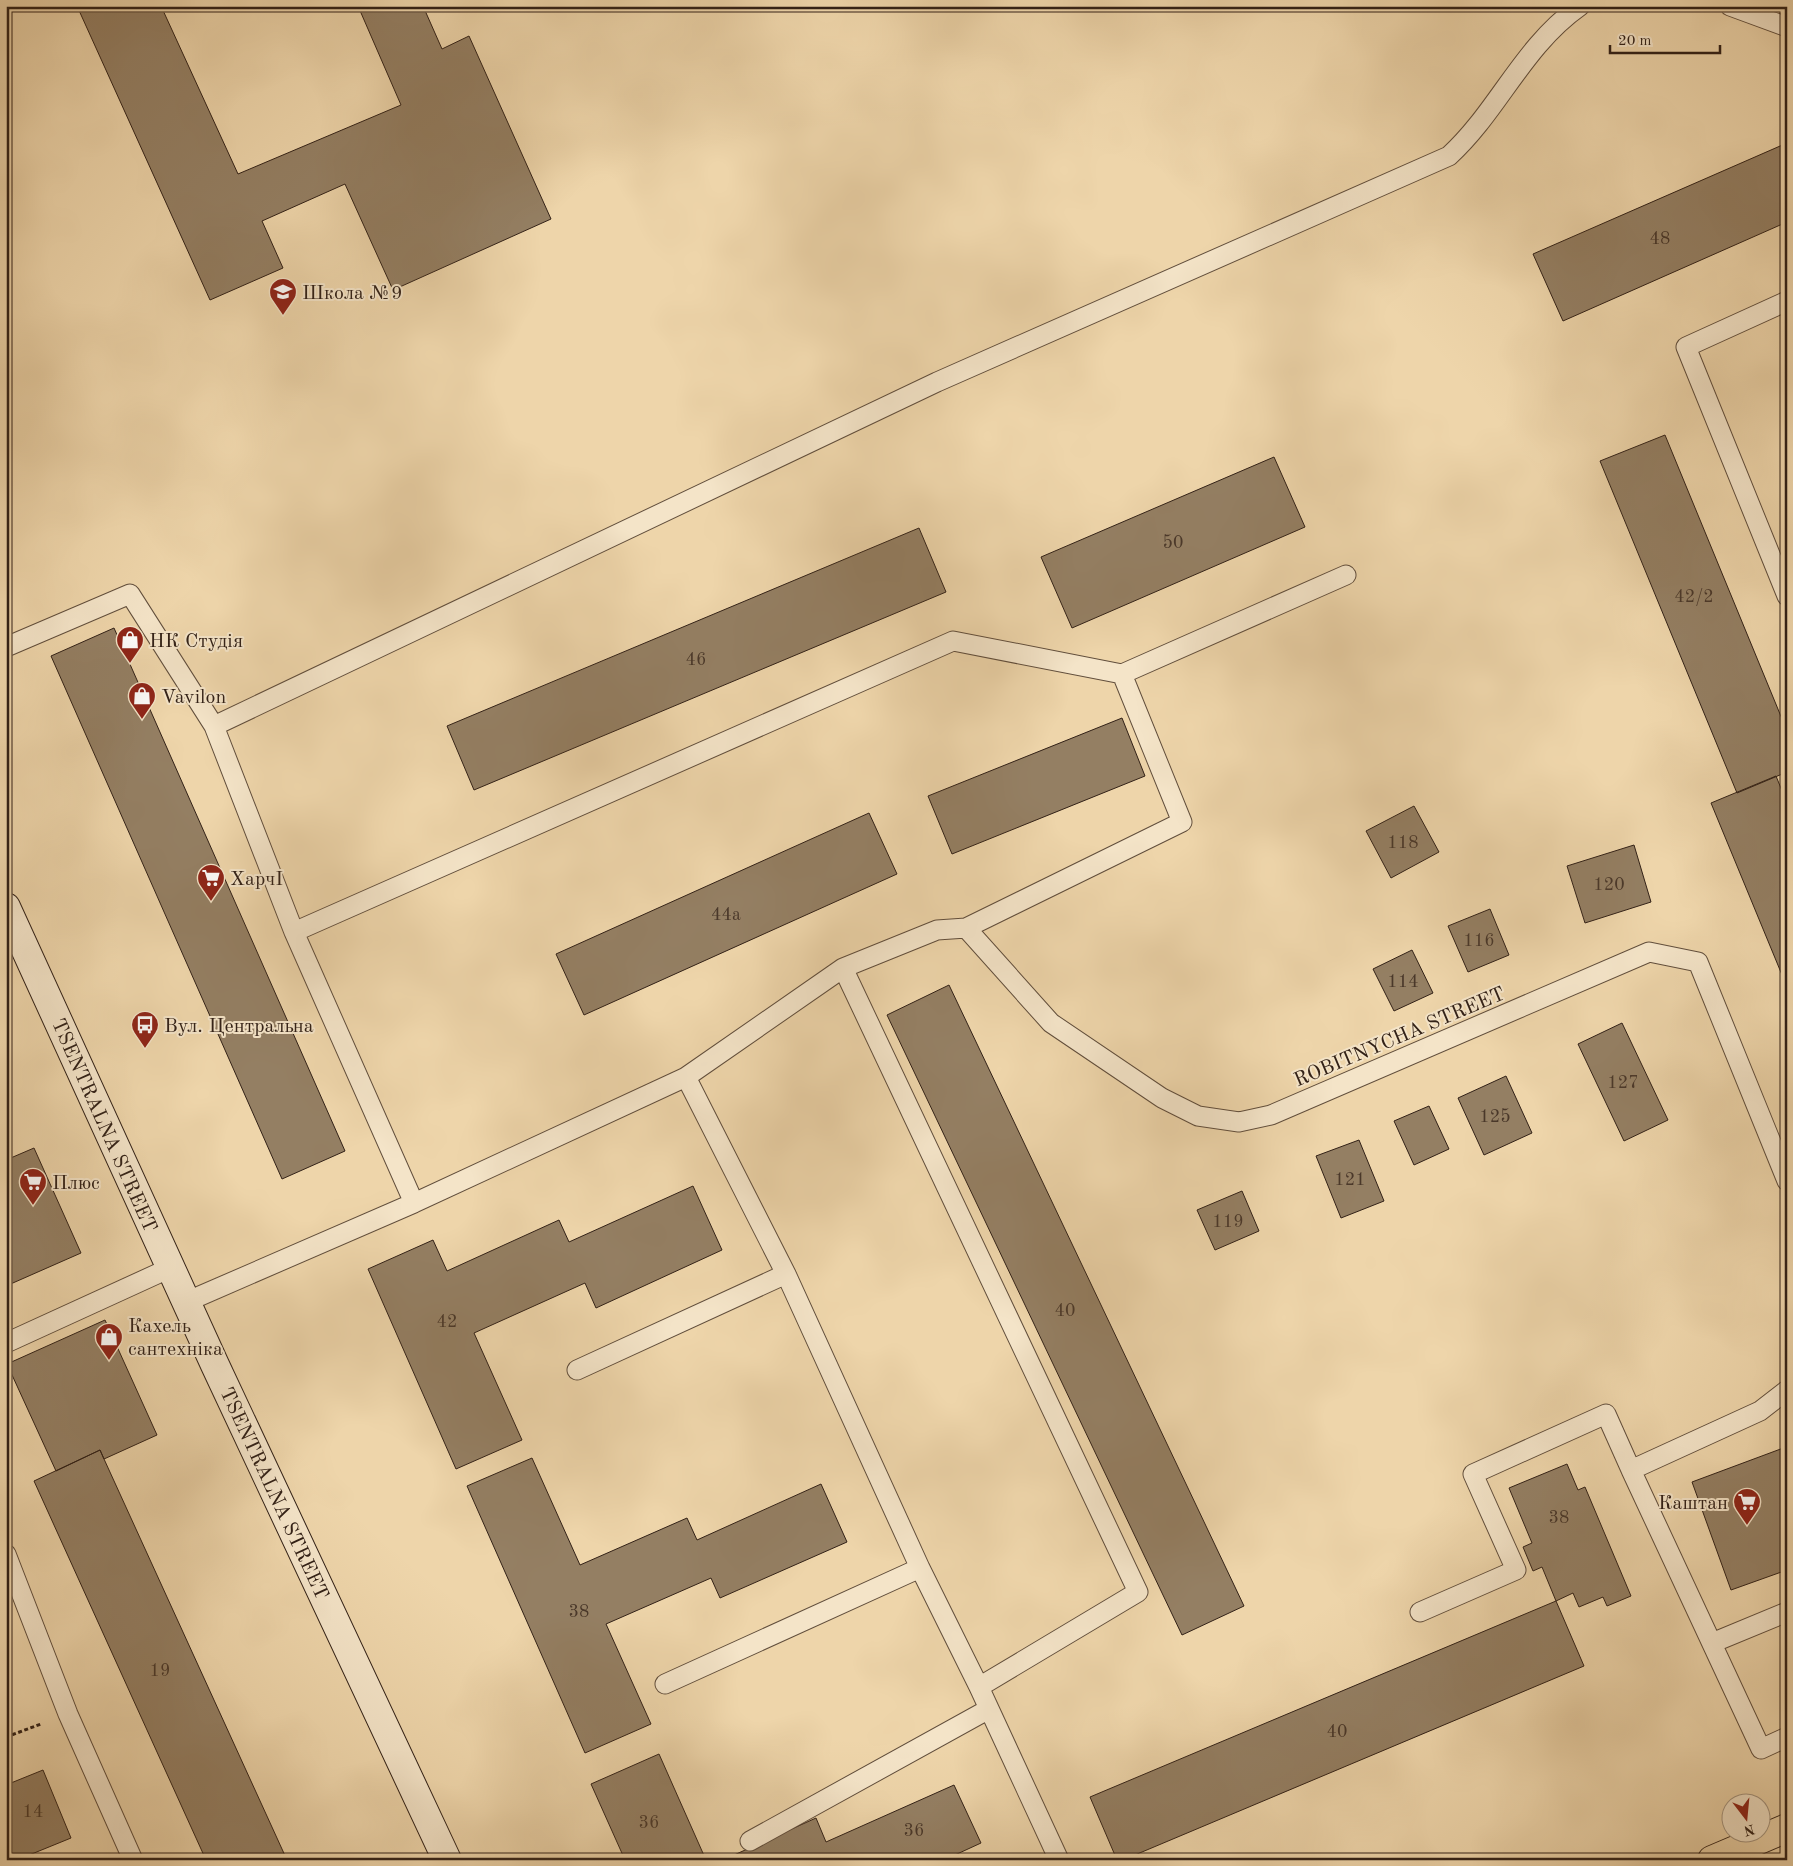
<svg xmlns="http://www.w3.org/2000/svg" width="1793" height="1866" font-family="'Old Standard TT',serif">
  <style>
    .building { fill: #947f63; stroke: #322117 }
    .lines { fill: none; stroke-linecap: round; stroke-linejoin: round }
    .lane-casing { stroke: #614e3c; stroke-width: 21 }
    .secondary-casing { stroke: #322117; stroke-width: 30 }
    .primary-casing { stroke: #322117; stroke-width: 30 }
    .path { stroke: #322117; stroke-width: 3; stroke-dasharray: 4 2.5; stroke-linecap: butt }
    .lane { stroke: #f4e4c8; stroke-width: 19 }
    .secondary { stroke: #f4e4c8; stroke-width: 28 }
    .primary { stroke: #eed5aa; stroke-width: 28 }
    .labels { text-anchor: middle; stroke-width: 4; stroke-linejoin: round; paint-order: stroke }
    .number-label { font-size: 18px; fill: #4a382a }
    .poi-label { font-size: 20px; fill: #322117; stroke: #f4e4c8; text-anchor: start }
    .street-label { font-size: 20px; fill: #322117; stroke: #f4e4c8 }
  </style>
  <rect width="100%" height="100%" fill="#eed5aa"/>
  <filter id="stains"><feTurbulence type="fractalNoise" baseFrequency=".004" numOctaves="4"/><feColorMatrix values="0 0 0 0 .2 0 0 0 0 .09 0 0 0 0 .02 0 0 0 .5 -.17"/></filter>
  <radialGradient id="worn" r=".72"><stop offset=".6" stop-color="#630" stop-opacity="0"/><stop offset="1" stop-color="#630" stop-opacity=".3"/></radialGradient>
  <path class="building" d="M 77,6 L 161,6 L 238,174 L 401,105 L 358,6 L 423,6 L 442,49 L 469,36 L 551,219 L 393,290 L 345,184 L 262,221 L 283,268 L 210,300 Z
    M 1787,143 L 1787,222 L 1563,321 L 1533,254 Z
    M 1665,435 L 1787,731 L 1787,772 L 1737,793 L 1600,461 Z
    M 1274,457 L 1305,527 L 1072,628 L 1041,557 Z
    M 919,528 L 946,592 L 474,790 L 447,726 Z
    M 114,628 L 345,1151 L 282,1179 L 51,656 Z
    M 1122,718 L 1145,776 L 952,854 L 928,796 Z
    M 1776,776 L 1787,803 L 1787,987 L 1711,803 Z
    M 1414,806 L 1439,852 L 1391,878 L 1366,831 Z
    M 869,813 L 897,874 L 584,1015 L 556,954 Z
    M 1634,845 L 1651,902 L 1585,923 L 1567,866 Z
    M 1490,909 L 1509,955 L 1468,972 L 1448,926 Z
    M 1412,950 L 1433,993 L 1394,1011 L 1373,969 Z
    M 949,985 L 1244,1606 L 1182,1635 L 887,1015 Z
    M 1622,1023 L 1668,1120 L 1624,1141 L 1578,1044 Z
    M 1506,1076 L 1532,1133 L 1484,1155 L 1458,1098 Z
    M 1429,1106 L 1449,1149 L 1414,1165 L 1394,1121 Z
    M 1359,1140 L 1384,1201 L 1341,1218 L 1316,1156 Z
    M 34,1148 L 81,1253 L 6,1286 L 6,1160 Z
    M 693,1186 L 722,1250 L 596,1308 L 585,1283 L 474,1333 L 522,1440 L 456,1469 L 368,1269 L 433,1240 L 447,1271 L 559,1220 L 569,1242 Z
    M 1242,1191 L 1259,1231 L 1215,1250 L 1197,1210 Z
    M 105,1320 L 157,1435 L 104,1459 L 100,1450 L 56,1471 L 7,1364 Z
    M 1786,1447 L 1787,1570 L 1731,1590 L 1692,1482 Z
    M 100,1450 L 104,1459 L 287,1860 L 206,1860 L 34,1481 Z
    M 532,1458 L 580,1565 L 687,1518 L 697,1540 L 821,1484 L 847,1542 L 720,1598 L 711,1578 L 606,1624 L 651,1724 L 585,1753 L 467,1486 Z
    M 1567,1464 L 1578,1490 L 1585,1487 L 1631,1596 L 1607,1606 L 1603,1597 L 1579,1607 L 1573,1593 L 1556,1601 L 1542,1567 L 1533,1571 L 1523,1547 L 1532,1543 L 1509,1488 Z
    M 1556,1601 L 1584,1666 L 1123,1860 L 1117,1860 L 1090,1797 Z
    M 659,1754 L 706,1860 L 625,1860 L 591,1784 Z
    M 43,1770 L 71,1838 L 17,1860 L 6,1860 L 6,1785 Z
    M 954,1785 L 981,1843 L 944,1860 L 723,1860 L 816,1818 L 826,1842 Z"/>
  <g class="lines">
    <defs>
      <path id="lane" d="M 1730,6 L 1787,27
        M 1787,301 L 1686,347 L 1787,596
        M 6,647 L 130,594 L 214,726 L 294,932 L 414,1203
        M 214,726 L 937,382 L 1449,156 C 1499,110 1522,47 1580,6
        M 966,928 L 1051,1023 L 1162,1098 L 1198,1116 L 1239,1122 L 1271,1115 L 1649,952 L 1698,962 L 1787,1181
        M 294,932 L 953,641 L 1122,674 L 1346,575
        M 843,968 L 1138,1592 L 979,1687
        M 686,1077 L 786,1274 L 920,1568 L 979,1687 L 1059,1860
        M 186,1302 L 414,1203 L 686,1077 L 843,968 L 937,930 L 966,928 L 1182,822 L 1122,674
        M 6,1343 L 170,1268
        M 577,1370 L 786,1274
        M 1787,1390 L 1760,1411 L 1631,1470 L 1761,1749 L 1785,1738 L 1787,1742
        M 6,1554 L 68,1714 L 133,1860
        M 1420,1612 L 1516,1570 L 1473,1474 L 1606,1414 L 1631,1470
        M 1712,1643 L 1787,1612
        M 665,1684 L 920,1568
        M 750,1841 L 989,1709"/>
      <path id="secondary" d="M 6,907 L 215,1365 L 447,1860"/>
      <path id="primary" d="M 1712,1860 L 1787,1828"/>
    </defs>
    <use href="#lane" class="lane-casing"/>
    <use href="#secondary" class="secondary-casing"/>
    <use href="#primary" class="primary-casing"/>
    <path class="path" d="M 6,1737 L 41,1724"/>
    <use href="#lane" class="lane"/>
    <use href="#secondary" class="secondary"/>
    <use href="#primary" class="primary"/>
  </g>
  <defs>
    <symbol id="school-pin" viewBox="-11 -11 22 30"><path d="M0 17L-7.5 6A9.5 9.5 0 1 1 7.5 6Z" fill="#8f2418" stroke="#f4e4c8"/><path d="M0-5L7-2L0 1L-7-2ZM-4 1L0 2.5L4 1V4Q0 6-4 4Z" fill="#fff"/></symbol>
    <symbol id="shop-pin" viewBox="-11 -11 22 30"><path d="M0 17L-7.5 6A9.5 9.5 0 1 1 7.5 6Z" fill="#8f2418" stroke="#f4e4c8"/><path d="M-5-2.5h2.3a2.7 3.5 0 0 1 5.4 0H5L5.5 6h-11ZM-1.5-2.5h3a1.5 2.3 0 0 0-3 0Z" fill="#fff"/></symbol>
    <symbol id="supermarket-pin" viewBox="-11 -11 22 30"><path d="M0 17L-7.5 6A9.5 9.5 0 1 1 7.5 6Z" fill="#8f2418" stroke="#f4e4c8"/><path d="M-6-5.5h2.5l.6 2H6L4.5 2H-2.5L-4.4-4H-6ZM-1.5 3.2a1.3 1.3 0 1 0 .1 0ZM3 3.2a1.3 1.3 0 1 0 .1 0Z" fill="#fff"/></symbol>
    <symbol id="bus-pin" viewBox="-11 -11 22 30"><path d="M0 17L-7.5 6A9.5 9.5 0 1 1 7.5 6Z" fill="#8f2418" stroke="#f4e4c8"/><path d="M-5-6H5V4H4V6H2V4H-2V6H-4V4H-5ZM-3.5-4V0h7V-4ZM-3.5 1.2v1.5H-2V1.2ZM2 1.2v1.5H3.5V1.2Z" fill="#fff"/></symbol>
  </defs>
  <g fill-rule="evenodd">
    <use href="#school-pin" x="267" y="276" width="32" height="43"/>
    <use href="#shop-pin" x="114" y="624" width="32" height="43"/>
    <use href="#shop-pin" x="126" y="680" width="32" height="43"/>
    <use href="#supermarket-pin" x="195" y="862" width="32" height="43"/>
    <use href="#bus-pin" x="129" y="1009" width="32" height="43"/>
    <use href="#supermarket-pin" x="17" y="1166" width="32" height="43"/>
    <use href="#shop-pin" x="93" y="1321" width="32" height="43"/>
    <use href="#supermarket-pin" x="1731" y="1486" width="32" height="43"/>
  </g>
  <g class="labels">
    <g class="number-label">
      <text x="1660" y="244">48</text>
      <text x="1173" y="548">50</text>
      <text x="1694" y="602">42/2</text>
      <text x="696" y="665">46</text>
      <text x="1403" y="848">118</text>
      <text x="1609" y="890">120</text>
      <text x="726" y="920">44а</text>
      <text x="1479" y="946">116</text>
      <text x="1403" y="987">114</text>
      <text x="1623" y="1088">127</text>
      <text x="1495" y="1122">125</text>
      <text x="1350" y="1185">121</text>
      <text x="1228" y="1227">119</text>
      <text x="1065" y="1316">40</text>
      <text x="447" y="1327">42</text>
      <text x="1559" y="1523">38</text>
      <text x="579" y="1617">38</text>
      <text x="160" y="1676">19</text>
      <text x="1337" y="1737">40</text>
      <text x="33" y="1817">14</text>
      <text x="649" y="1828">36</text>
      <text x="914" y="1836">36</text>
    </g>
    <g class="poi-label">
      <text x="302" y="299">Школа №9</text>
      <text x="149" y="647">НК Студія</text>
      <text x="161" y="703">Vavilon</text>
      <text x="230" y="885">ХарчI</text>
      <text x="164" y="1032">Вул. Центральна</text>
      <text x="52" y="1189">Плюс</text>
      <text x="128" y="1332">Кахель<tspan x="128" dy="23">сантехніка</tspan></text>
      <text x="1728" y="1509" text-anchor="end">Каштан</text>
    </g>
    <g class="street-label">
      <text transform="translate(1399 1036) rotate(-23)" y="7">ROBITNYCHA STREET</text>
      <text transform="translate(105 1125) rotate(66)" y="7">TSENTRALNA STREET</text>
      <text transform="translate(275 1493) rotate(65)" y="7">TSENTRALNA STREET</text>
    </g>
  </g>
  <rect width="1793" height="1866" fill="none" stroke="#eed5aa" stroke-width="25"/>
  <rect x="8" y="8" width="1778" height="1851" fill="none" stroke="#322117" stroke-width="2.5"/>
  <rect x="12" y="12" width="1768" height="1841" fill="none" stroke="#322117"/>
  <g transform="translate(1746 1818) rotate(164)"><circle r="24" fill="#f4e4c8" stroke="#a69681"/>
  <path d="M0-4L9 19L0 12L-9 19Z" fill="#8f2418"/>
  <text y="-8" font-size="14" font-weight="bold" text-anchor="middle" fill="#322117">N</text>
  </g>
  <path d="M1610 45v8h110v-8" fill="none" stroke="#322117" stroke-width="2.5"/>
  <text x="1618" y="45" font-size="15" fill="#322117" stroke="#f4e4c8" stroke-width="4" paint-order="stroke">20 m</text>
  <rect width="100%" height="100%" filter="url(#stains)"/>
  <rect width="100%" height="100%" fill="url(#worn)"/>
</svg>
